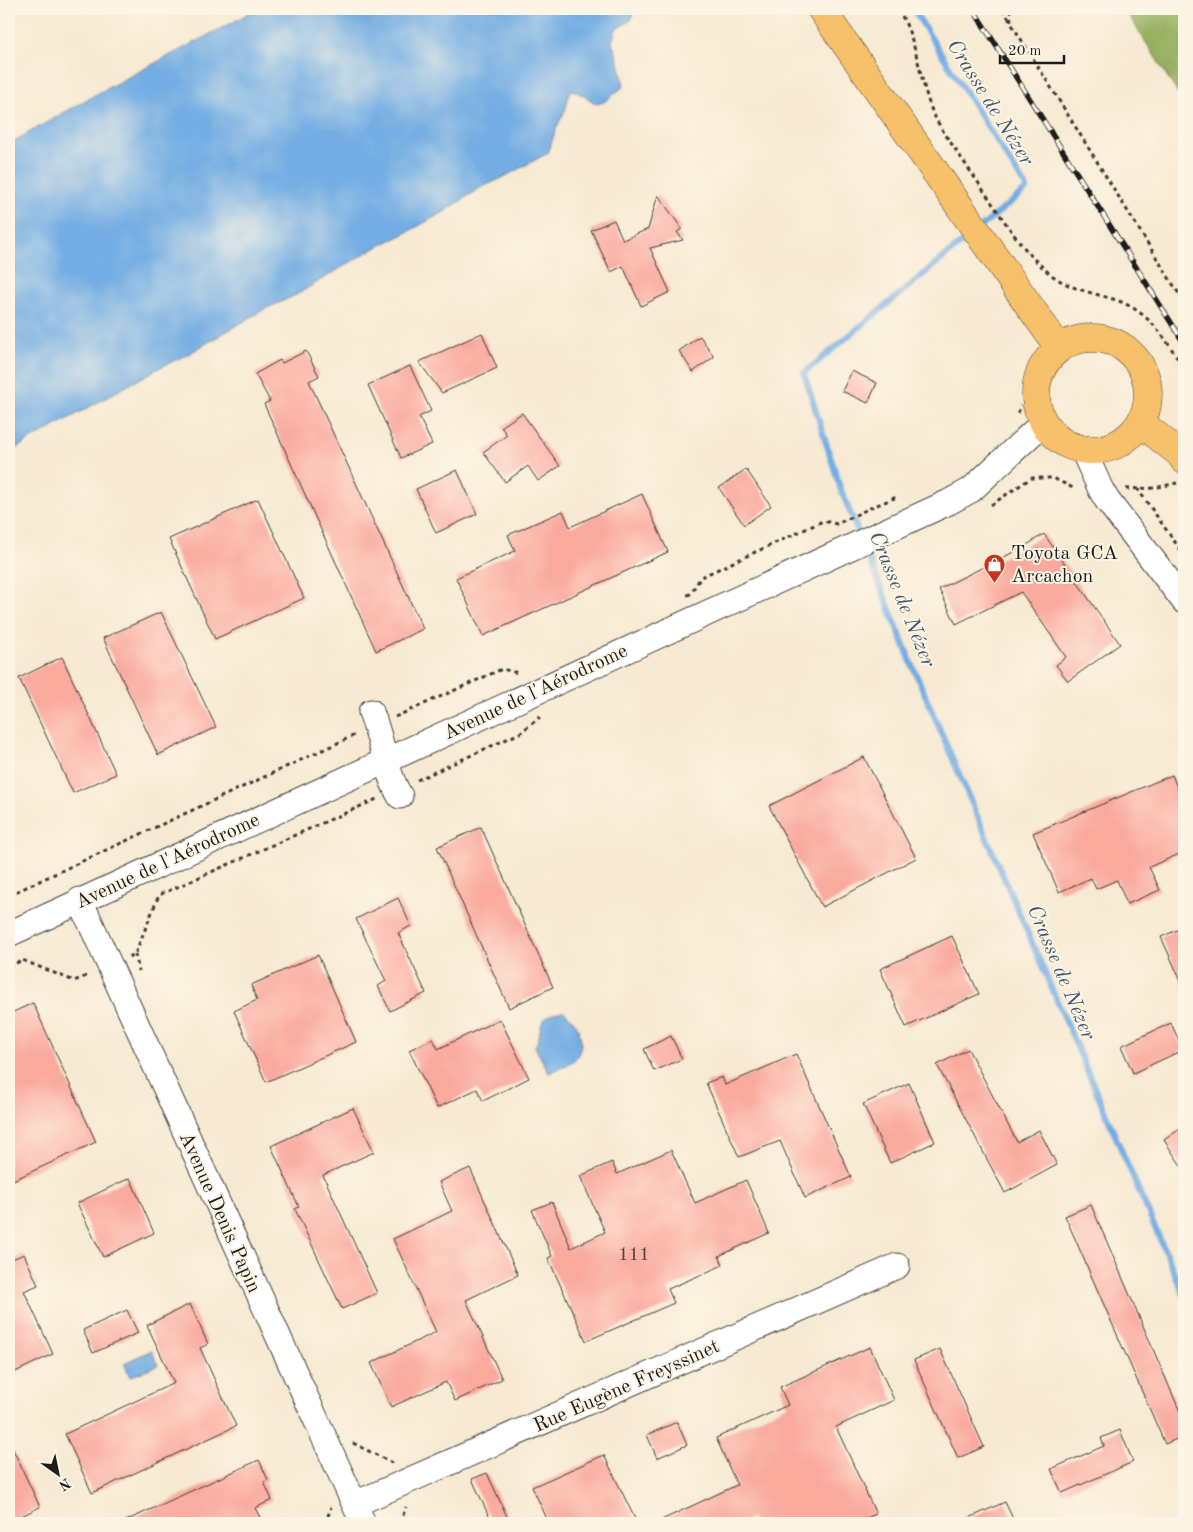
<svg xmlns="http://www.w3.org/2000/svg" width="1193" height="1532" font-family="'Old Standard TT',serif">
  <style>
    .forest { fill: #96b061; stroke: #59663e }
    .water { fill: #73ade3; stroke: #486480 }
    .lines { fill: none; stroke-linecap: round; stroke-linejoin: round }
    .stream { stroke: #73ade3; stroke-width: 6 }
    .building { fill: #faa99d }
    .minor-casing { stroke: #3d3b37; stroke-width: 27 }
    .major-casing { stroke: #3d3b37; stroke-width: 29 }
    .path { stroke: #3d3b37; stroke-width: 3; stroke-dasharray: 4 4; stroke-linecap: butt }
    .minor { stroke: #fff; stroke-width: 25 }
    .major { stroke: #f7c06b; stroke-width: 28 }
    .rail-casing { stroke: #1c1c1c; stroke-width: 5.5 }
    .rail { stroke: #fcf5e5; stroke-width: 4; stroke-dasharray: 11; stroke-linecap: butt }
    .labels { text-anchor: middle; stroke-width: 4; stroke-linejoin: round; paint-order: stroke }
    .number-label { font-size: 18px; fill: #543f3c }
    .poi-label { font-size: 20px; fill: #1c1c1c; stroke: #fcf5e5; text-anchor: start }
    .street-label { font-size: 20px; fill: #1c1c1c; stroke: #fcf5e5 }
    .water-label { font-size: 21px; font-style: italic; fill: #3f566c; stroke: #fcf5e5 }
  </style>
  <rect width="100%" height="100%" fill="#fcf5e5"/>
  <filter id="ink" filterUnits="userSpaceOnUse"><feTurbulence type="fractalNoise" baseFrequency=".02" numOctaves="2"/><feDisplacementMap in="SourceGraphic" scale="10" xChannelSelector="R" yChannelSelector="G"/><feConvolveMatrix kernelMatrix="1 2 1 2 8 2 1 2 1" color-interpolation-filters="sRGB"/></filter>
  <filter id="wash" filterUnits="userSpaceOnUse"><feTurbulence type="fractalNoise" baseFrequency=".0096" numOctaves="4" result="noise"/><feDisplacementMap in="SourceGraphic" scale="20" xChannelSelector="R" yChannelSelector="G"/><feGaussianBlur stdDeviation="1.12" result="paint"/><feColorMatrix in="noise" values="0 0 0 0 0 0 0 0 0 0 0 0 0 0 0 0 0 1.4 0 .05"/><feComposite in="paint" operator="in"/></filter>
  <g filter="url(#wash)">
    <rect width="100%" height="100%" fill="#f7e9d2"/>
    <path class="forest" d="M 1125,9 L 1184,9 L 1184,103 Z"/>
    <path class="water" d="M 255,9 L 634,9 L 631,20 L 616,29 L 612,42 L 619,62 L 624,86 L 604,102 L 596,104 L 585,96 L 572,90 L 569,92 L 566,108 L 556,129 L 548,153 L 502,178 L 480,188 L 444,212 L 404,234 L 371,250 L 296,295 L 263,310 L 190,353 L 159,368 L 9,452 L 9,144 L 100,92 L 235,21 Z
      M 563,1011 C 579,1021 588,1045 574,1060 C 567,1066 557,1069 549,1073 L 535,1047 C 544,1028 535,1016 563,1011 Z
      M 152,1350 L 158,1365 L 130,1377 L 124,1363 Z"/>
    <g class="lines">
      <path class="stream" d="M 913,9 L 1027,189 L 981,227
        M 860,536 L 841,490 L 804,373 L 971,235
        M 864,546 L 913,667 L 1184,1295"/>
    </g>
    <g id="blocks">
      <path class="building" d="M 658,195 L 682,229 L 677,232 L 683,240 L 650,248 L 670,292 L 641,306 L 623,266 L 611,272 L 591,230 L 614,220 L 623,240 L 648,229 Z
        M 482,333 L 497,368 L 442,393 L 419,362 Z
        M 700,336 L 714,357 L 693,372 L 679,351 Z
        M 306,351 L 319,376 L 309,381 L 423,629 L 376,651 L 264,404 L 270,401 L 255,374 L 280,360 L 282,363 Z
        M 410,366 L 431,411 L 419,417 L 432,444 L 401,458 L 368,385 Z
        M 852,371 L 877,383 L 868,403 L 842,391 Z
        M 522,413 L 560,466 L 538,481 L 528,466 L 505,482 L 483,452 L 507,435 L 501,427 Z
        M 746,469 L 771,506 L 744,525 L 719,488 Z
        M 457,470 L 477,514 L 436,533 L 416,489 Z
        M 642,494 L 668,552 L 483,636 L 456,578 L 515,551 L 508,535 L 563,511 L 570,527 Z
        M 258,499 L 304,598 L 215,639 L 169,539 Z
        M 1044,534 L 1120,644 L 1068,681 L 1056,665 L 1066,657 L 1021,592 L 956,624 L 939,589 L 1022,548 Z
        M 161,612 L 216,727 L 158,755 L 103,638 Z
        M 62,657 L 116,774 L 73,793 L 19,678 Z
        M 864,757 L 916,858 L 822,907 L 769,806 Z
        M 1172,775 L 1184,803 L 1184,852 L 1149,867 L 1160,890 L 1127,904 L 1117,880 L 1096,889 L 1091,878 L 1059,892 L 1033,833 Z
        M 481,827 L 553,987 L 509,1008 L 437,847 Z
        M 398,898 L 411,926 L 398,933 L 426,993 L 390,1011 L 378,986 L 386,981 L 356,919 Z
        M 1184,927 L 1184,988 L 1161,937 Z
        M 952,936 L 979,994 L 906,1027 L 880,969 Z
        M 318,955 L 356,1042 L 266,1082 L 234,1011 L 257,1000 L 251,985 Z
        M 33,1003 L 96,1142 L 9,1182 L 9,1014 Z
        M 500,1019 L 529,1078 L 483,1101 L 477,1089 L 437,1108 L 409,1050 L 433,1039 L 438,1049 Z
        M 1171,1023 L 1183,1050 L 1133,1073 L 1121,1046 Z
        M 671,1036 L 682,1059 L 654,1071 L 644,1049 Z
        M 968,1049 L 1017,1142 L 1039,1130 L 1057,1165 L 1005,1193 L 937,1065 Z
        M 796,1054 L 851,1177 L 805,1198 L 780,1141 L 739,1157 L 706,1083 L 722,1077 L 725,1085 Z
        M 909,1083 L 935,1142 L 890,1163 L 863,1104 Z
        M 353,1108 L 374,1152 L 323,1175 L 377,1293 L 342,1309 L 295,1209 L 299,1207 L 271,1146 Z
        M 1184,1126 L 1184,1170 L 1164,1140 Z
        M 671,1150 L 695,1203 L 746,1180 L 769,1233 L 719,1256 L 723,1265 L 668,1289 L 674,1303 L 586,1341 L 548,1258 L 552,1256 L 532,1210 L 552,1202 L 571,1248 L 605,1232 L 580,1176 L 612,1162 L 617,1174 Z
        M 470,1168 L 518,1275 L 466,1300 L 502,1379 L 455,1401 L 446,1382 L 391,1407 L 371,1363 L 436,1332 L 393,1239 L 452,1211 L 439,1182 Z
        M 130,1178 L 154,1233 L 103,1257 L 77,1203 Z
        M 1091,1205 L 1184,1421 L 1184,1436 L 1165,1444 L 1065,1216 Z
        M 24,1254 L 38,1285 L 24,1291 L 53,1354 L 9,1375 L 9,1257 L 10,1260 Z
        M 190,1304 L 208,1344 L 200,1348 L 236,1426 L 92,1493 L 65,1434 L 174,1383 L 147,1325 Z
        M 127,1310 L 138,1333 L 93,1353 L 83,1330 Z
        M 870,1347 L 894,1400 L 836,1427 L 876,1514 L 855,1523 L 754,1523 L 752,1518 L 739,1523 L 655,1523 L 737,1485 L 716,1438 L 788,1405 L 780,1387 Z
        M 940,1349 L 984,1447 L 958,1458 L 914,1360 Z
        M 677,1422 L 687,1445 L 657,1458 L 647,1435 Z
        M 1120,1430 L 1133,1462 L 1062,1493 L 1051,1469 L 1104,1446 L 1101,1438 Z
        M 9,1441 L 40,1507 L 9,1522 Z
        M 604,1455 L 637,1523 L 549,1523 L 532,1487 Z
        M 259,1460 L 268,1480 L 264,1482 L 272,1500 L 255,1508 L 263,1523 L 121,1523 Z
        M 487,1473 L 510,1523 L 492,1523 L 472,1479 Z
        M 1005,1502 L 1015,1523 L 958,1523 Z"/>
    </g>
  </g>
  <g filter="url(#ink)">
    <use href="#blocks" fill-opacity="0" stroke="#3d3b37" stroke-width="1"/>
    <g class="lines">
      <defs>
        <path id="minor" d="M 1083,450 L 1101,490 L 1107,500 L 1184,601
          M 371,712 C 382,739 385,771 400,796
          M 80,900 L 363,1523
          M 9,934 L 949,502 L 971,490 L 1043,423
          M 355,1504 L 897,1266"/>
        <path id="major" d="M 821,9 L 1059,348
          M1036 394a56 56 0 1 1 112 0a56 56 0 1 1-112 0Z
          M 1141,423 L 1180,454 L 1184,460"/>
      </defs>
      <use href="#minor" class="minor-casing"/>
      <use href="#major" class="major-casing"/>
      <path class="path" d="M 898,9 C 916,38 919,74 930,106 C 934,116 939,125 945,134 C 961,158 978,182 994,206 C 1011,231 1028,257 1053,276 C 1070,289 1093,293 1113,299 C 1149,310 1166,339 1184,369
        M 1003,9 L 1011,22
        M 1010,9 L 1011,23 L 1184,302
        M 1018,413 L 1021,405
        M 1137,488 L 1184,555
        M 1126,489 L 1154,488 L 1177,483
        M 991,505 L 1031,478 L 1053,478 L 1075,489
        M 687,595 L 690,594 L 701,577 L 823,521 L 837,524 L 872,507 L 894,498 L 898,499
        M 395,717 L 502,669 L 518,673 L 520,672
        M 417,780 L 520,733 L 540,717
        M 9,895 L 355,735
        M 135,954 L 139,971
        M 129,957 L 135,954 L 159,895 L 377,799
        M 9,967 L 22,960 L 74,981 L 89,975
        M 353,1443 L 392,1463
        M 323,1523 L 328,1516 L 331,1507
        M 400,1523 L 406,1507"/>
      <use href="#minor" class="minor"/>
      <use href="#major" class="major"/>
      <defs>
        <path id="rail" d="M 973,9 L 1184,343"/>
      </defs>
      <use href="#rail" class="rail-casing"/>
      <use href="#rail" class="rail"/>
    </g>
  </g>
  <defs>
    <symbol id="shop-pin" viewBox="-11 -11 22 30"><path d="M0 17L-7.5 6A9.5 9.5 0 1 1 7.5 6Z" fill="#c8321e" stroke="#fcf5e5"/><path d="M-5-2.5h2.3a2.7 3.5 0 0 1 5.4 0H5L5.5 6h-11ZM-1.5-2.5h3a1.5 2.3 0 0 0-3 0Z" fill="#fff"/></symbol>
  </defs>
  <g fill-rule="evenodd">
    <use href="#shop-pin" x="982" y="552" width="25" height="34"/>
  </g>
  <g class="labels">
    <g class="number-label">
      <text x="634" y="1260">111</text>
    </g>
    <g class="poi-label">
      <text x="1011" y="559">Toyota GCA<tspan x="1011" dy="23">Arcachon</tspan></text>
    </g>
    <g class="street-label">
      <text transform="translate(535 691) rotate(-25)" y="7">Avenue de l'Aérodrome</text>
      <text transform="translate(167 860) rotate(-25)" y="7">Avenue de l'Aérodrome</text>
      <text transform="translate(221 1212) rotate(66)" y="7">Avenue Denis Papin</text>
      <text transform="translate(626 1385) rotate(-24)" y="7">Rue Eugène Freyssinet</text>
    </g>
    <g class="water-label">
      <text transform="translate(991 102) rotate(58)" y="7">Crasse de Nézer</text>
      <text transform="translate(903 599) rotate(68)" y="7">Crasse de Nézer</text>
      <text transform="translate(1062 972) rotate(67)" y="7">Crasse de Nézer</text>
    </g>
  </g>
  <rect width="1193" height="1532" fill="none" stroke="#fcf5e5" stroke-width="30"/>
  <g transform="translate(58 1474) rotate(147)" stroke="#fcf5e5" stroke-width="4" paint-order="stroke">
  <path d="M0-4L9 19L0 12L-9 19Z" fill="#1c1c1c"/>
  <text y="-8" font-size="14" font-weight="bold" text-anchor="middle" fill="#1c1c1c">N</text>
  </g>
  <path d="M1000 55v8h64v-8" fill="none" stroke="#1c1c1c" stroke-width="2.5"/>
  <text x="1008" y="55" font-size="15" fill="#1c1c1c" stroke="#fcf5e5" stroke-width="4" paint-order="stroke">20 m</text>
</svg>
